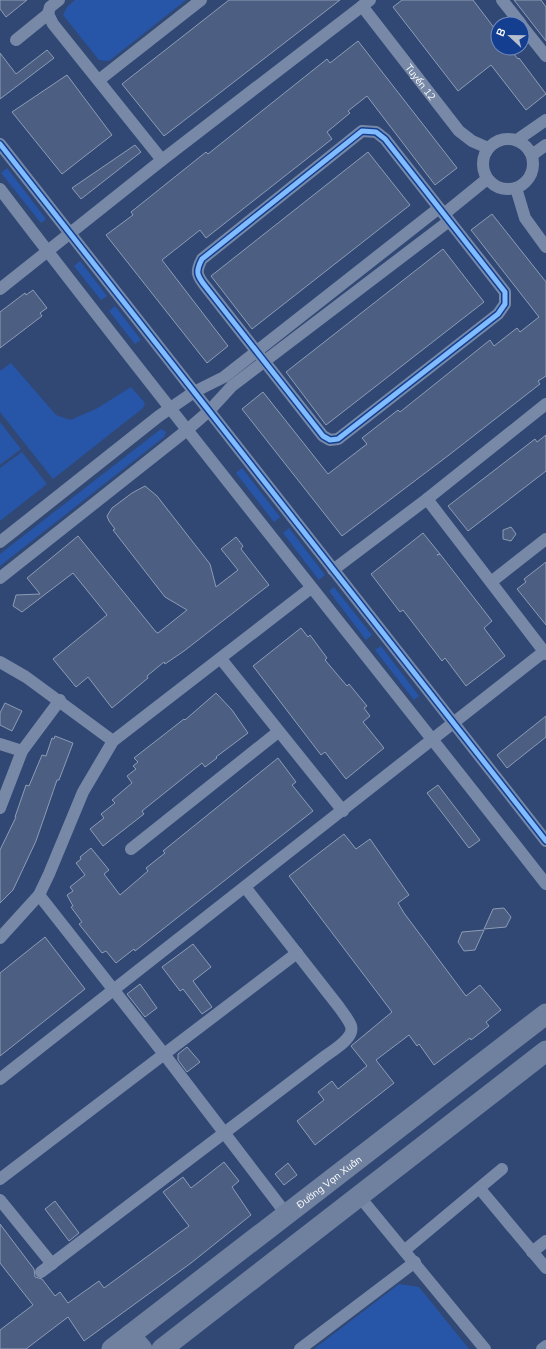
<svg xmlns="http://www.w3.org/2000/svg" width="546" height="1349" font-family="Mulish,sans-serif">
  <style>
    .green { fill: #2755a8 }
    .building { fill: #4c5f82; stroke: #8d9cb5 }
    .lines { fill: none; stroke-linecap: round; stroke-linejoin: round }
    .street { stroke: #7889a7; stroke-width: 12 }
    .highway { stroke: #70809f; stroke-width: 21 }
    .cycleway-casing { stroke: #143f91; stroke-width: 8 }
    .cycleway { stroke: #80bcff; stroke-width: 5 }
    .labels { text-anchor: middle; stroke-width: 3; stroke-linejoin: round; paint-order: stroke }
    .street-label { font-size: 10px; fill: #fff; stroke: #143f91 }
  </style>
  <rect width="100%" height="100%" fill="#314874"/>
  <path class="green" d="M 75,0 L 186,0 L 109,61 L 99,60 L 63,15 L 67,7 Z
    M 7,168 L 46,219 L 41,223 L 1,173 Z
    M 80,261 L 107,296 L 101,300 L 74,266 Z
    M 115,306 L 141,340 L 135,344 L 109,311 Z
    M 11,363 L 56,415 L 70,420 L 96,409 L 131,387 L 145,403 L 143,408 L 53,479 L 0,412 L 0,371 Z
    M 0,422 L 21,449 L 0,465 Z
    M 161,429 L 166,432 L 164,437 L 0,566 L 0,554 Z
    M 22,452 L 47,484 L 0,521 L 0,468 Z
    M 242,468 L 280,517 L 274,522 L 236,473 Z
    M 289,528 L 325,575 L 319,580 L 283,533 Z
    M 334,587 L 372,635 L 366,640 L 329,591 Z
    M 381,646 L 419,696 L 414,700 L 375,650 Z
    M 399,1284 L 419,1287 L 469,1349 L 314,1349 Z"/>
  <path class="building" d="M 0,0 L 27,0 L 6,17 L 0,9 Z
    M 229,0 L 340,0 L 164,136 L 122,84 Z
    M 402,0 L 473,0 L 498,33 L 498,48 L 509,48 L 518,59 L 519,58 L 546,94 L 526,110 L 491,65 L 458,91 L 393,7 Z
    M 514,0 L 541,0 L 546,7 L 546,41 Z
    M 358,41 L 457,168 L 435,185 L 367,96 L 348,111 L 350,113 L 327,132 L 332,139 L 206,238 L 200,230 L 162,260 L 228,346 L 207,363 L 106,235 L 133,215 L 131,212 L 206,152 L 208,154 L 327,59 L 330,63 Z
    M 47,50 L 54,58 L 0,99 L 0,53 L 16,74 Z
    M 67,75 L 112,135 L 62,174 L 12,112 Z
    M 135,145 L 141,152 L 81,199 L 72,188 Z
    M 368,152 L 410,205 L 252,329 L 211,276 Z
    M 492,214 L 546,282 L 546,376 L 538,381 L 540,384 L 449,455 L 342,536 L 242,409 L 263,392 L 328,474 L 367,444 L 362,438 L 398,410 L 400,412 L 490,340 L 494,346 L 517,328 L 520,332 L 539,317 L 471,230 Z
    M 443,249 L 484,302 L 326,425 L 286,372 Z
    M 33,290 L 47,308 L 40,313 L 42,316 L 0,348 L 0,312 L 25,293 L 26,295 Z
    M 546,435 L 546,471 L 468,531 L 448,506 L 535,439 L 537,442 Z
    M 145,486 L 157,496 L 210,564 L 216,587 L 238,570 L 221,549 L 236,537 L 243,546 L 241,549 L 269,585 L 184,651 L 165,664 L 164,662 L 147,676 L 148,678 L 112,708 L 88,677 L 76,687 L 53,659 L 107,615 L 73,573 L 22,612 L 13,606 L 16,595 L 40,594 L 27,578 L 78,536 L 156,632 L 158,633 L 187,610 L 165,597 L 113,530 L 115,529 L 109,521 L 107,516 L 112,508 L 132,493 Z
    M 511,527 L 516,534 L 511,541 L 503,539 L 503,530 Z
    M 423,533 L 440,554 L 437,555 L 440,554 L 492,621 L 484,628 L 505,656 L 466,686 L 445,658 L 442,661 L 403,610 L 400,612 L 371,574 Z
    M 546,562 L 546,625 L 517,589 L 526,582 L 524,579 Z
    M 301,628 L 308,637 L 310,635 L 327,658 L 325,660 L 347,686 L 349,684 L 367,706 L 364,708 L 370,716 L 363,722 L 384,748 L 346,779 L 325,752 L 321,755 L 253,666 Z
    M 216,693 L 232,710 L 248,733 L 216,757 L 217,758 L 205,767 L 202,763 L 142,811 L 144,814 L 103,846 L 90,829 L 104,818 L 101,814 L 115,803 L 112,800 L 132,783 L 127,776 L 136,769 L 133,766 L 138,762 L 134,758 L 184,719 L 185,720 Z
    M 5,703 L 22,711 L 12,731 L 0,725 L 0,713 Z
    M 546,716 L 546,737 L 507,768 L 497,755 Z
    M 55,736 L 73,743 L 59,780 L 57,780 L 36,841 L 13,890 L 0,903 L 0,850 L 16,817 L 15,817 L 26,785 L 29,786 L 42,755 L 46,756 L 52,738 L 54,739 Z
    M 278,758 L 296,782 L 292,785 L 313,811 L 135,951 L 134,949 L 116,963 L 106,951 L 102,953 L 79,924 L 82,922 L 71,907 L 73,906 L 67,895 L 73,891 L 70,887 L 85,875 L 76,863 L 81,859 L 80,857 L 91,848 L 109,870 L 104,874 L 120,895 L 148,871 L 146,868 L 165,853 L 163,851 Z
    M 438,785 L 480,840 L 469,848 L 427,793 Z
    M 344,834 L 356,849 L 370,839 L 409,895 L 398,903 L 404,913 L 466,996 L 480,985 L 501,1010 L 486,1022 L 489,1026 L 471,1040 L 470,1038 L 434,1065 L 419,1044 L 417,1046 L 409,1035 L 376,1060 L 394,1083 L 315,1145 L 297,1121 L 324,1100 L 318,1092 L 332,1081 L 338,1089 L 367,1066 L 351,1046 L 392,1012 L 289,876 Z
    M 504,908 L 511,917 L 506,927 L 484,929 L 493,909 Z
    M 484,930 L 475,950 L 464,951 L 458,942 L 462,932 Z
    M 45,937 L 85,989 L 0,1056 L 0,973 Z
    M 193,944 L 211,967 L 193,981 L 212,1007 L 202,1014 L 183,989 L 180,991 L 162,967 Z
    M 140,984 L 157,1008 L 145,1017 L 127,994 Z
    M 187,1047 L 200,1062 L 187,1072 L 178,1060 L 178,1054 Z
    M 224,1162 L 239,1181 L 232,1187 L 251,1215 L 191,1263 L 84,1341 L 68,1317 L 26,1349 L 0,1349 L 0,1330 L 33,1305 L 0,1263 L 0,1224 L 34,1269 L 35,1277 L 42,1279 L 55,1296 L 60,1292 L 68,1303 L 99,1281 L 104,1288 L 189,1226 L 163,1192 L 183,1177 L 191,1188 Z
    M 288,1163 L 297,1175 L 284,1185 L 275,1174 Z
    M 55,1201 L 79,1233 L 69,1241 L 45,1209 Z"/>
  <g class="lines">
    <g class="street">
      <path d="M 59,0 L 50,7 L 48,14 L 53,24 L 162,160"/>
      <path d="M 502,0 L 521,24"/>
      <path id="s1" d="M 362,6 L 459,131 L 472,141 L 488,148"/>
      <path d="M 522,26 L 546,56"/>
      <path d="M 16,40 L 48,14"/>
      <path d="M 99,80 L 201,0"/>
      <path d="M 362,131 L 376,132 L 385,139 L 505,292 L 505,304 L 498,314 L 338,439 L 330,440 L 323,436 L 206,287 C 197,276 195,272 202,259 Z"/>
      <circle cx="508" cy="164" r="25"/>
      <path d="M 517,140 L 546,120"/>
      <path d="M 0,144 L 546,841"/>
      <path d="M 532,155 L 546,145"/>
      <path d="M 516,188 L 525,218 L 546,247"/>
      <path d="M 0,189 C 178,423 365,652 546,884"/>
      <path d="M 444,214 L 487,179"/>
      <path d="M 0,289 L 162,160 L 370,0"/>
      <path d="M 427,499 L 546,654"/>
      <path d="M 0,542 L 159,416 L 194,392 L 224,377 L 439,208"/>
      <path d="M 333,570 L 427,499 L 546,404"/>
      <path d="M 0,578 L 187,430 L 209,411 L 232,386 L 449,221"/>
      <path d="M 491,582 L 546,539"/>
      <path d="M 221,659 L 343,811"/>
      <path d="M 0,662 L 26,677 L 113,741"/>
      <path d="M 0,744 L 22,751 L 0,808"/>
      <path d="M 22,751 L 60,700"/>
      <path d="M 131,849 L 278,732"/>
      <path d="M 39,895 L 164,1054 L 287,1215"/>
      <path d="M 0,938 L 39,895 L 49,874 L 83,792 L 113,741 L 311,588"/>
      <path d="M 0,1079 L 546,650"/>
      <path d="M 0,1179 L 297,953"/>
      <path d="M 480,1189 L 546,1268"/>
      <path d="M 359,1196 L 485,1349"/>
      <path d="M 0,1200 L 52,1264"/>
      <path d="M 405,1250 L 502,1169"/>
      <path d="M 532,1252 L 546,1241"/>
      <path d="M 41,1272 L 324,1057 C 332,1051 355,1038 351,1026 C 349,1020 343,1013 339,1007 L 245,887"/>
      <path d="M 300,1349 L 415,1262"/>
      <path d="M 542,1349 L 546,1346"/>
    </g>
    <g class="highway">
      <path d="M 130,1335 L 142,1349"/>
      <path id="s2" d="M 112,1349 L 546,1014"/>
      <path d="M 162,1349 L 546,1051"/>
    </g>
    <defs>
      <path id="cycleway" d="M 362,131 L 376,132 L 385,139 L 505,292 L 505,304 L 498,314 L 338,439 L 330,440 L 323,436 L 206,287 C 197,276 195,272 202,259 Z
        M 0,144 L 546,841"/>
    </defs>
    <use href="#cycleway" class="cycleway-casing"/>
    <use href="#cycleway" class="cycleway"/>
  </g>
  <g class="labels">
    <g class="street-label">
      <text dy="4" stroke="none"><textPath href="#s1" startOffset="96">Tuyến 12</textPath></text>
      <text dy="4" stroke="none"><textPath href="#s2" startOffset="274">Đường Vạn Xuân</textPath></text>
    </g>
  </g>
  <g transform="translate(510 36) rotate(292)"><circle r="19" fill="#143f91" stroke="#728cbd"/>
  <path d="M0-3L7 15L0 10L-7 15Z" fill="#b7bfce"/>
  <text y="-6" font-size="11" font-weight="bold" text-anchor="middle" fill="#ffffff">B</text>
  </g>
</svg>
